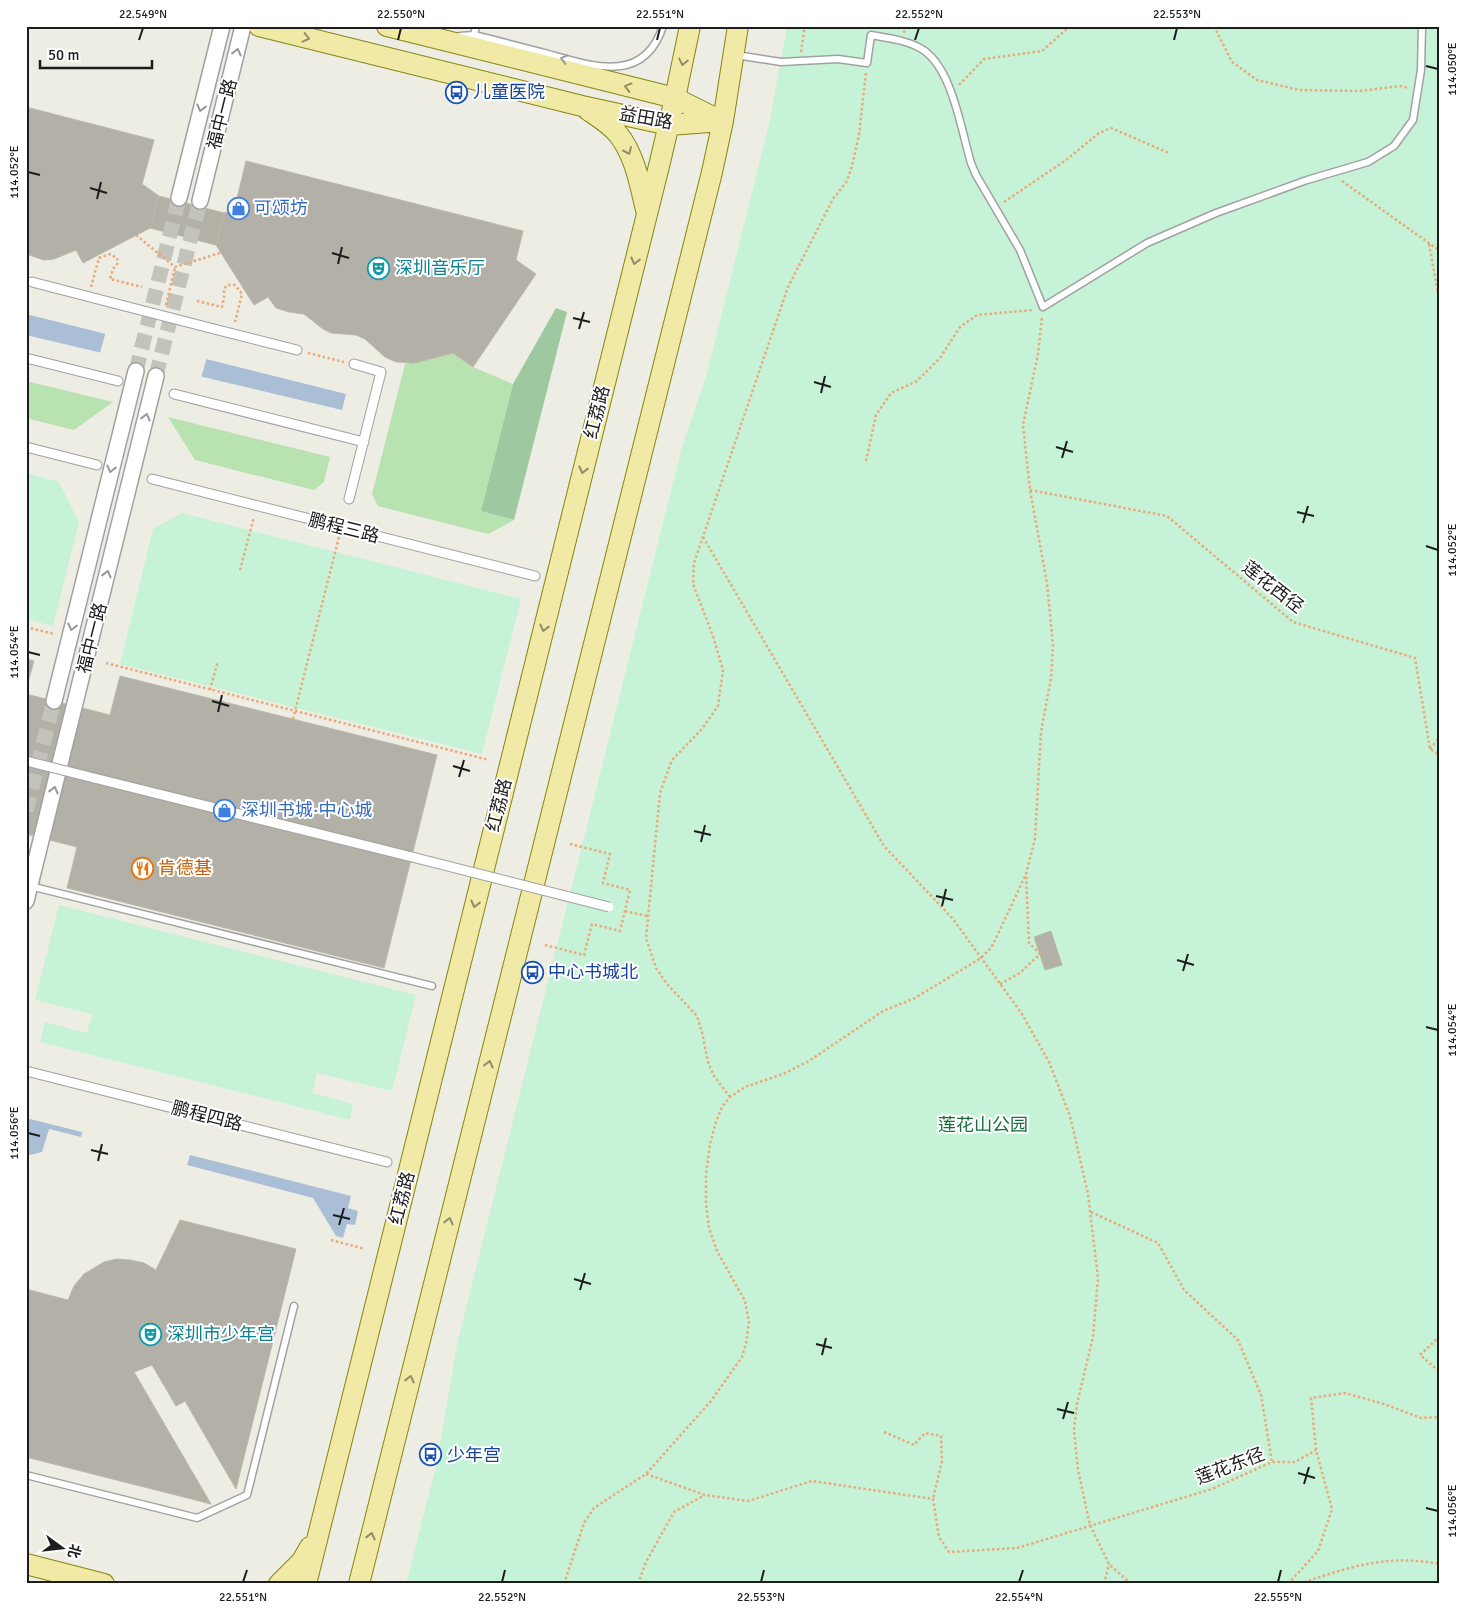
<svg xmlns="http://www.w3.org/2000/svg" width="1466" height="1610" font-family="Signika,'Noto Sans SC',sans-serif">
  <style>
    .grass { fill: #b8e2b0 }
    .forest { fill: #9ec89f }
    .park { fill: #c6f3d8 }
    .water { fill: #aabed6 }
    .pier { fill: #edede4 }
    .building { fill: #b2b0a7; stroke: #bdb8a8 }
    .lines { fill: none; stroke-linecap: round; stroke-linejoin: round }
    .tertiary-tunnel { stroke: #c3c3bc; stroke-width: 15; stroke-dasharray: 15 8; stroke-linecap: butt }
    .service-casing { stroke: #a1a1a1; stroke-width: 9 }
    .pedestrian-casing { stroke: #a1a1a1; stroke-width: 11 }
    .tertiary-casing { stroke: #a1a1a1; stroke-width: 18 }
    .primary-casing { stroke: #858511; stroke-width: 22 }
    .path { stroke: #e9a979; stroke-width: 2.5; stroke-dasharray: 2.5 2.5; stroke-linecap: butt }
    .service { stroke: #fff; stroke-width: 6 }
    .pedestrian { stroke: #fff; stroke-width: 9 }
    .tertiary { stroke: #fff; stroke-width: 15 }
    .primary { stroke: #f1e9a6; stroke-width: 20 }
    .pedestrian-bridge-casing { stroke: #a1a1a1; stroke-width: 11; stroke-linecap: butt }
    .path-bridge { stroke: #e9a979; stroke-width: 2.5; stroke-dasharray: 2.5 2.5; stroke-linecap: butt }
    .pedestrian-bridge { stroke: #fff; stroke-width: 9 }
    .oneway { stroke: #928d68 }
    .oneway2 { stroke: #999 }
    .ticks { fill: none; stroke: #1d1d1d; stroke-width: 2 }
    .labels { text-anchor: middle; stroke-width: 4; stroke-linejoin: round; paint-order: stroke }
    .transit-label { font-size: 18px; fill: #164399; stroke: #fff; text-anchor: start }
    .street-label { font-size: 18px; fill: #1d1d1d; stroke: #fff }
    .shop-label { font-size: 18px; fill: #366cbe; stroke: #fff; text-anchor: start }
    .culture-label { font-size: 18px; fill: #0d838f; stroke: #fff; text-anchor: start }
    .food-label { font-size: 18px; fill: #c56008; stroke: #fff; text-anchor: start }
    .park-label { font-size: 18px; fill: #186f3b; stroke: #fff }
    .neatline { fill: none; stroke: #1d1d1d; stroke-width: 2 }
    .ticks-label { font-size: 12px; text-anchor: middle; fill: #1d1d1d }
  </style>
  <rect width="100%" height="100%" fill="#edede4"/>
  <path class="grass" d="M 453,353 L 473,367 L 513,384 L 481,511 L 514,520 L 488,534 L 378,506 L 372,494 L 405,364 L 435,358 Z
    M 26,381 L 113,402 L 74,430 L 26,418 Z
    M 168,417 L 330,457 L 324,482 L 314,490 L 195,460 Z"/>
  <path class="forest" d="M 556,308 L 567,312 L 514,520 L 481,511 L 513,384 Z"/>
  <path class="park" d="M 787,26 L 1440,26 L 1440,1584 L 406,1584 L 436,1466 L 458,1340 L 682,447 L 706,377 L 770,120 Z
    M 26,473 L 59,482 L 79,522 L 53,626 L 26,619 Z
    M 182,513 L 521,599 L 482,754 L 120,664 L 153,529 Z
    M 59,905 L 416,995 L 392,1091 L 317,1073 L 312,1093 L 353,1104 L 350,1120 L 40,1042 L 45,1022 L 87,1033 L 92,1014 L 35,1000 Z"/>
  <path class="water" d="M 26,314 L 346,394 L 342,410 L 26,335 Z
    M 26,1118 L 82,1132 L 81,1137 L 49,1129 L 42,1152 L 26,1156 Z
    M 190,1155 L 351,1196 L 348,1208 L 358,1211 L 355,1225 L 347,1224 L 343,1238 L 336,1236 L 313,1198 L 187,1165 Z"/>
  <path class="pier" d="M 106,331 L 207,357 L 201,378 L 100,353 Z"/>
  <path class="building" d="M 26,107 L 154,140 L 142,184 L 159,196 L 150,228 L 83,263 L 76,250 L 54,259 L 44,260 L 26,254 Z
    M 246,161 L 523,231 L 516,260 L 536,274 L 473,367 L 453,353 L 414,363 L 396,362 L 385,357 L 365,339 L 356,335 L 331,333 L 323,329 L 304,314 L 289,312 L 276,308 L 268,297 L 254,305 L 216,245 L 224,213 L 234,211 Z
    M 159,196 L 224,213 L 216,245 L 150,228 Z
    M 26,659 L 34,661 L 26,689 Z
    M 120,676 L 437,755 L 384,968 L 67,888 L 77,847 L 26,834 L 26,694 L 110,715 Z
    M 1051,931 L 1062,965 L 1045,970 L 1034,937 Z
    M 180,1220 L 296,1249 L 236,1489 L 185,1401 L 176,1406 L 152,1365 L 134,1372 L 211,1504 L 26,1457 L 26,1289 L 68,1300 L 74,1286 L 84,1274 L 104,1262 L 117,1259 L 130,1260 L 144,1263 L 156,1270 Z"/>
  <g class="lines">
    <path class="tertiary-tunnel" d="M 136,371 L 179,198
      M 156,376 L 200,201
      M 26,811 L 54,701"/>
    <defs>
      <path id="service" d="M 474,35 L 476,26
        M 460,36 L 474,35 C 499,41 524,48 548,54 C 592,66 644,85 663,26
        M 736,55 L 781,62 L 838,59 L 867,63 L 871,35 C 888,38 905,40 920,48 C 952,65 961,130 971,163 L 976,175 L 1020,250 L 1043,307 L 1147,243 L 1216,213 L 1307,180 L 1368,162 L 1394,146 L 1413,120 L 1421,70 L 1422,26
        M 30,886 L 432,986
        M 26,1475 L 197,1518 L 247,1495 L 294,1306"/>
      <path id="pedestrian" d="M 32,282 L 113,303
        M 214,329 L 297,350
        M 26,358 L 118,381
        M 174,394 L 364,442
        M 26,447 L 97,465
        M 152,479 L 535,576
        M 349,499 L 381,372 L 354,364
        M 94,778 L 412,857
        M 26,1071 L 387,1162"/>
      <path id="tertiary" d="M 179,198 L 222,26
        M 200,201 L 243,26
        M 54,701 L 136,371
        M 26,901 L 156,376"/>
      <path id="primary" d="M 259,26 L 582,106 L 669,125 L 723,121
        M 387,26 L 675,98 L 721,121
        M 588,110 C 598,117 610,124 618,134 C 635,155 640,185 646,210
        M 26,1564 L 104,1584
        M 279,1584 L 302,1561 L 310,1547
        M 306,1584 L 660,162 L 675,98 L 690,26
        M 359,1584 L 712,172 L 723,121 L 738,26"/>
    </defs>
    <use href="#service" class="service-casing"/>
    <use href="#pedestrian" class="pedestrian-casing"/>
    <use href="#tertiary" class="tertiary-casing"/>
    <use href="#primary" class="primary-casing"/>
    <path class="path" d="M 1214,26 L 1232,62 L 1257,80 L 1299,90 L 1359,91 L 1401,86 L 1408,88
      M 904,33 L 905,26
      M 801,52 L 805,26
      M 959,85 L 984,59 L 1042,51 L 1070,26
      M 1342,181 L 1440,251
      M 1004,202 L 1066,160 L 1099,133 L 1111,128 L 1169,153
      M 1429,244 L 1440,304
      M 91,287 L 99,258 L 110,254 L 117,258 L 118,263 L 113,269 L 110,279 L 142,287
      M 197,301 L 222,307 L 224,297 L 224,289 L 227,285 L 235,285 L 242,294 L 235,322
      M 166,305 L 175,267
      M 308,353 L 344,362
      M 866,461 L 876,415 L 891,393 L 917,381 L 940,358 L 960,327 L 977,315 L 1033,310
      M 1030,490 L 1167,516 L 1293,622 L 1415,658 L 1430,749 L 1440,755
      M 703,537 L 884,846 L 953,919 L 1022,1014 L 1049,1062 L 1070,1116 L 1088,1194 L 1098,1278 L 1093,1337 L 1077,1404 L 1074,1430 L 1078,1470 L 1090,1525 L 1109,1564 L 1131,1584
      M 240,570 L 254,517
      M 26,627 L 54,634
      M 106,663 L 489,760
      M 210,690 L 218,661
      M 293,719 L 339,537
      M 1430,749 L 1440,737
      M 625,911 L 647,916
      M 545,945 L 584,955 L 592,924 L 620,931 L 630,890 L 603,883 L 610,854 L 570,844
      M 1000,984 L 1020,973 L 1040,954 L 1029,943 L 1026,875
      M 730,1097 L 714,1076 L 708,1062 L 702,1032 L 697,1016 L 667,984 L 656,968 L 646,938 L 660,793 L 672,760 L 702,729 L 718,706 L 723,670 L 713,636 L 693,584 L 694,563 L 788,287 L 833,199 L 847,181 L 852,166 L 859,135 L 866,72
      M 1091,1212 L 1158,1243 L 1184,1290 L 1238,1340 L 1261,1395 L 1272,1462
      M 331,1240 L 365,1249
      M 1440,1336 L 1420,1355 L 1440,1372
      M 884,1432 L 914,1445 L 925,1433 L 941,1436 L 942,1461 L 933,1499
      M 646,1474 L 705,1495 L 748,1501 L 812,1481 L 933,1499 L 939,1537 L 949,1552 L 1017,1548 L 1212,1489 L 1272,1462 L 1295,1462 L 1316,1450
      M 564,1584 L 584,1523 L 594,1508 L 646,1474 L 711,1401 L 742,1357 L 746,1344 L 749,1322 L 745,1301 L 717,1251 L 709,1228 L 706,1204 L 706,1174 L 710,1144 L 716,1122 L 722,1107 L 730,1097 L 745,1087 L 783,1074 L 809,1061 L 883,1011 L 915,998 L 981,958 L 991,948 L 998,934 L 1026,874 L 1035,839 L 1041,732 L 1051,678 L 1053,646 L 1047,583 L 1030,490 L 1023,425 L 1038,354 L 1042,317
      M 638,1584 L 646,1562 L 674,1512 L 705,1495
      M 1104,1584 L 1109,1564
      M 1288,1584 L 1318,1551 L 1332,1509 L 1316,1450 L 1311,1398 L 1345,1393 L 1384,1404 L 1421,1418 L 1440,1417
      M 1299,1584 C 1349,1567 1386,1554 1440,1564"/>
    <use href="#service" class="service"/>
    <use href="#pedestrian" class="pedestrian"/>
    <use href="#tertiary" class="tertiary"/>
    <use href="#primary" class="primary"/>
    <defs>
      <path id="pedestrian-bridge" d="M 113,303 L 214,329
        M 26,761 L 94,778
        M 412,857 L 609,907"/>
    </defs>
    <use href="#pedestrian-bridge" class="pedestrian-bridge-casing"/>
    <path class="path-bridge" d="M 136,235 L 175,267 L 220,253"/>
    <use href="#pedestrian-bridge" class="pedestrian-bridge"/>
  </g>
  <defs><path id="oneway-chevron" d="M-2-3.5L2.5 0L-2 3.5" fill="none" stroke-width="1.6" stroke-linecap="round" stroke-linejoin="round" transform="scale(1.25)"/></defs>
  <g class="oneway">
    <use href="#oneway-chevron" transform="translate(306 38) rotate(14)"/>
    <use href="#oneway-chevron" transform="translate(683 62) rotate(102)"/>
    <use href="#oneway-chevron" transform="translate(628 87) rotate(-165)"/>
    <use href="#oneway-chevron" transform="translate(628 151) rotate(66)"/>
    <use href="#oneway-chevron" transform="translate(635 261) rotate(104)"/>
    <use href="#oneway-chevron" transform="translate(583 470) rotate(104)"/>
    <use href="#oneway-chevron" transform="translate(544 628) rotate(104)"/>
    <use href="#oneway-chevron" transform="translate(475 904) rotate(104)"/>
    <use href="#oneway-chevron" transform="translate(489 1064) rotate(-76)"/>
    <use href="#oneway-chevron" transform="translate(449 1221) rotate(-76)"/>
    <use href="#oneway-chevron" transform="translate(410 1379) rotate(-76)"/>
    <use href="#oneway-chevron" transform="translate(371 1536) rotate(-76)"/>
  </g>
  <g class="oneway2">
    <use href="#oneway-chevron" transform="translate(237 52) rotate(-76)"/>
    <use href="#oneway-chevron" transform="translate(564 59) rotate(-165)"/>
    <use href="#oneway-chevron" transform="translate(201 108) rotate(104)"/>
    <use href="#oneway-chevron" transform="translate(146 417) rotate(-76)"/>
    <use href="#oneway-chevron" transform="translate(111 469) rotate(104)"/>
    <use href="#oneway-chevron" transform="translate(107 574) rotate(-76)"/>
    <use href="#oneway-chevron" transform="translate(72 627) rotate(104)"/>
    <use href="#oneway-chevron" transform="translate(54 790) rotate(-76)"/>
  </g>
  <path class="ticks" d="M 139,40 L 143,28M 398,40 L 401,28M 657,40 L 660,28M 915,40 L 919,28M 1174,40 L 1177,28M 1426,66 L 1438,69M 28,172 L 40,175M 90,188 L 107,193M 97,199 L 101,182M 332,253 L 349,258M 338,264 L 342,247M 573,318 L 590,322M 579,329 L 584,312M 814,382 L 831,387M 821,393 L 825,376M 1056,447 L 1073,452M 1062,458 L 1067,441M 1297,512 L 1314,516M 1303,523 L 1308,506M 1426,546 L 1438,550M 28,652 L 40,655M 212,701 L 229,706M 218,712 L 222,695M 453,766 L 470,771M 459,777 L 464,760M 694,831 L 711,835M 701,842 L 705,825M 936,896 L 953,900M 942,906 L 946,889M 1177,960 L 1194,965M 1183,971 L 1188,954M 1426,1027 L 1438,1030M 28,1133 L 40,1136M 91,1150 L 108,1154M 98,1161 L 102,1144M 333,1215 L 350,1219M 339,1225 L 344,1208M 574,1279 L 591,1284M 580,1290 L 585,1273M 816,1344 L 832,1348M 822,1355 L 826,1338M 1057,1409 L 1074,1413M 1063,1419 L 1068,1402M 1298,1473 L 1315,1478M 1304,1484 L 1309,1467M 1426,1508 L 1438,1511M 243,1582 L 247,1570M 502,1582 L 505,1570M 761,1582 L 764,1570M 1019,1582 L 1023,1570M 1278,1582 L 1281,1570"/>
  <defs>
    <symbol id="bus-ring" viewBox="-11 -11 22 22"><circle r="9.5" fill="#fff" stroke="#1a4fb4" stroke-width="1.5"/><path d="M-5-6H5V4H4V6H2V4H-2V6H-4V4H-5ZM-3.5-4V0h7V-4ZM-3.5 1.2v1.5H-2V1.2ZM2 1.2v1.5H3.5V1.2Z" fill="#1a4fb4"/></symbol>
    <symbol id="shop-ring" viewBox="-11 -11 22 22"><circle r="9.5" fill="#fff" stroke="#3f7fe0" stroke-width="1.5"/><path d="M-5-2.5h2.3a2.7 3.5 0 0 1 5.4 0H5L5.5 6h-11ZM-1.5-2.5h3a1.5 2.3 0 0 0-3 0Z" fill="#3f7fe0"/></symbol>
    <symbol id="theatre-ring" viewBox="-11 -11 22 22"><circle r="9.5" fill="#fff" stroke="#0f9aa8" stroke-width="1.5"/><path d="M-5-5.5Q0-4 5-5.5V0Q5 5 0 6Q-5 5-5 0ZM-3.3-2.5H-1v1.5H-3.3ZM1-2.5H3.3v1.5H1ZM-2.8 1Q0 5.5 2.8 1Z" fill="#0f9aa8"/></symbol>
    <symbol id="restaurant-ring" viewBox="-11 -11 22 22"><circle r="9.5" fill="#fff" stroke="#e8710a" stroke-width="1.5"/><path d="M-5-6h1v4h1v-4h1v4h1v-4h1v5L-1.5 .5V6h-2V.5L-5-1ZM5-6V6H3V1.5H1.5Q1.5-4 5-6Z" fill="#e8710a"/></symbol>
  </defs>
  <g fill-rule="evenodd">
    <use href="#bus-ring" x="444" y="80" width="25" height="25"/>
    <use href="#shop-ring" x="226" y="196" width="25" height="25"/>
    <use href="#theatre-ring" x="366" y="256" width="25" height="25"/>
    <use href="#shop-ring" x="212" y="798" width="25" height="25"/>
    <use href="#restaurant-ring" x="130" y="856" width="25" height="25"/>
    <use href="#bus-ring" x="520" y="960" width="25" height="25"/>
    <use href="#theatre-ring" x="138" y="1322" width="25" height="25"/>
    <use href="#bus-ring" x="418" y="1442" width="25" height="25"/>
  </g>
  <g class="labels">
    <g class="transit-label">
      <text x="473" y="98">儿童医院</text>
      <text x="548" y="978">中心书城北</text>
      <text x="447" y="1461">少年宫</text>
    </g>
    <g class="street-label">
      <text transform="translate(222 114) rotate(-76)" y="6">福中一路</text>
      <text transform="translate(646 118) rotate(10)" y="6">益田路</text>
      <text transform="translate(597 412) rotate(-76)" y="6">红荔路</text>
      <text transform="translate(344 528) rotate(14)" y="6">鹏程三路</text>
      <text transform="translate(1273 587) rotate(38)" y="6">莲花西径</text>
      <text transform="translate(92 638) rotate(-76)" y="6">福中一路</text>
      <text transform="translate(499 805) rotate(-76)" y="6">红荔路</text>
      <text transform="translate(207 1116) rotate(14)" y="6">鹏程四路</text>
      <text transform="translate(402 1198) rotate(-76)" y="6">红荔路</text>
      <text transform="translate(1230 1466) rotate(-21)" y="6">莲花东径</text>
    </g>
    <g class="shop-label">
      <text x="254" y="214">可颂坊</text>
      <text x="241" y="816">深圳书城·中心城</text>
    </g>
    <g class="culture-label">
      <text x="395" y="274">深圳音乐厅</text>
      <text x="167" y="1340">深圳市少年宫</text>
    </g>
    <g class="food-label">
      <text x="158" y="874">肯德基</text>
    </g>
    <g class="park-label">
      <text x="983" y="1131">莲花山公园</text>
    </g>
  </g>
  <rect width="1466" height="1610" fill="none" stroke="#ffffff" stroke-width="55"/>
  <g transform="translate(62 1548) rotate(105)" stroke="#ffffff" stroke-width="4" paint-order="stroke">
  <path d="M0-4L9 19L0 12L-9 19Z" fill="#1d1d1d"/>
  <text y="-8" font-size="14" font-weight="bold" text-anchor="middle" fill="#1d1d1d">北</text>
  </g>
  <path d="M40 60v8h112v-8" fill="none" stroke="#1d1d1d" stroke-width="2.5"/>
  <text x="48" y="60" font-size="15" fill="#1d1d1d" stroke="#ffffff" stroke-width="4" paint-order="stroke">50 m</text>
  <rect x="28" y="28" width="1410" height="1554" class="neatline"/>
  <g class="ticks-label">
    <text x="143" y="18">22.549°N</text>
    <text x="401" y="18">22.550°N</text>
    <text x="660" y="18">22.551°N</text>
    <text x="919" y="18">22.552°N</text>
    <text x="1177" y="18">22.553°N</text>
    <text transform="translate(1452 69) rotate(-90)" y="4">114.050°E</text>
    <text transform="translate(14 172) rotate(-90)" y="4">114.052°E</text>
    <text transform="translate(1452 550) rotate(-90)" y="4">114.052°E</text>
    <text transform="translate(14 652) rotate(-90)" y="4">114.054°E</text>
    <text transform="translate(1452 1030) rotate(-90)" y="4">114.054°E</text>
    <text transform="translate(14 1133) rotate(-90)" y="4">114.056°E</text>
    <text transform="translate(1452 1511) rotate(-90)" y="4">114.056°E</text>
    <text x="243" y="1601">22.551°N</text>
    <text x="502" y="1601">22.552°N</text>
    <text x="761" y="1601">22.553°N</text>
    <text x="1019" y="1601">22.554°N</text>
    <text x="1278" y="1601">22.555°N</text>
  </g>
</svg>
